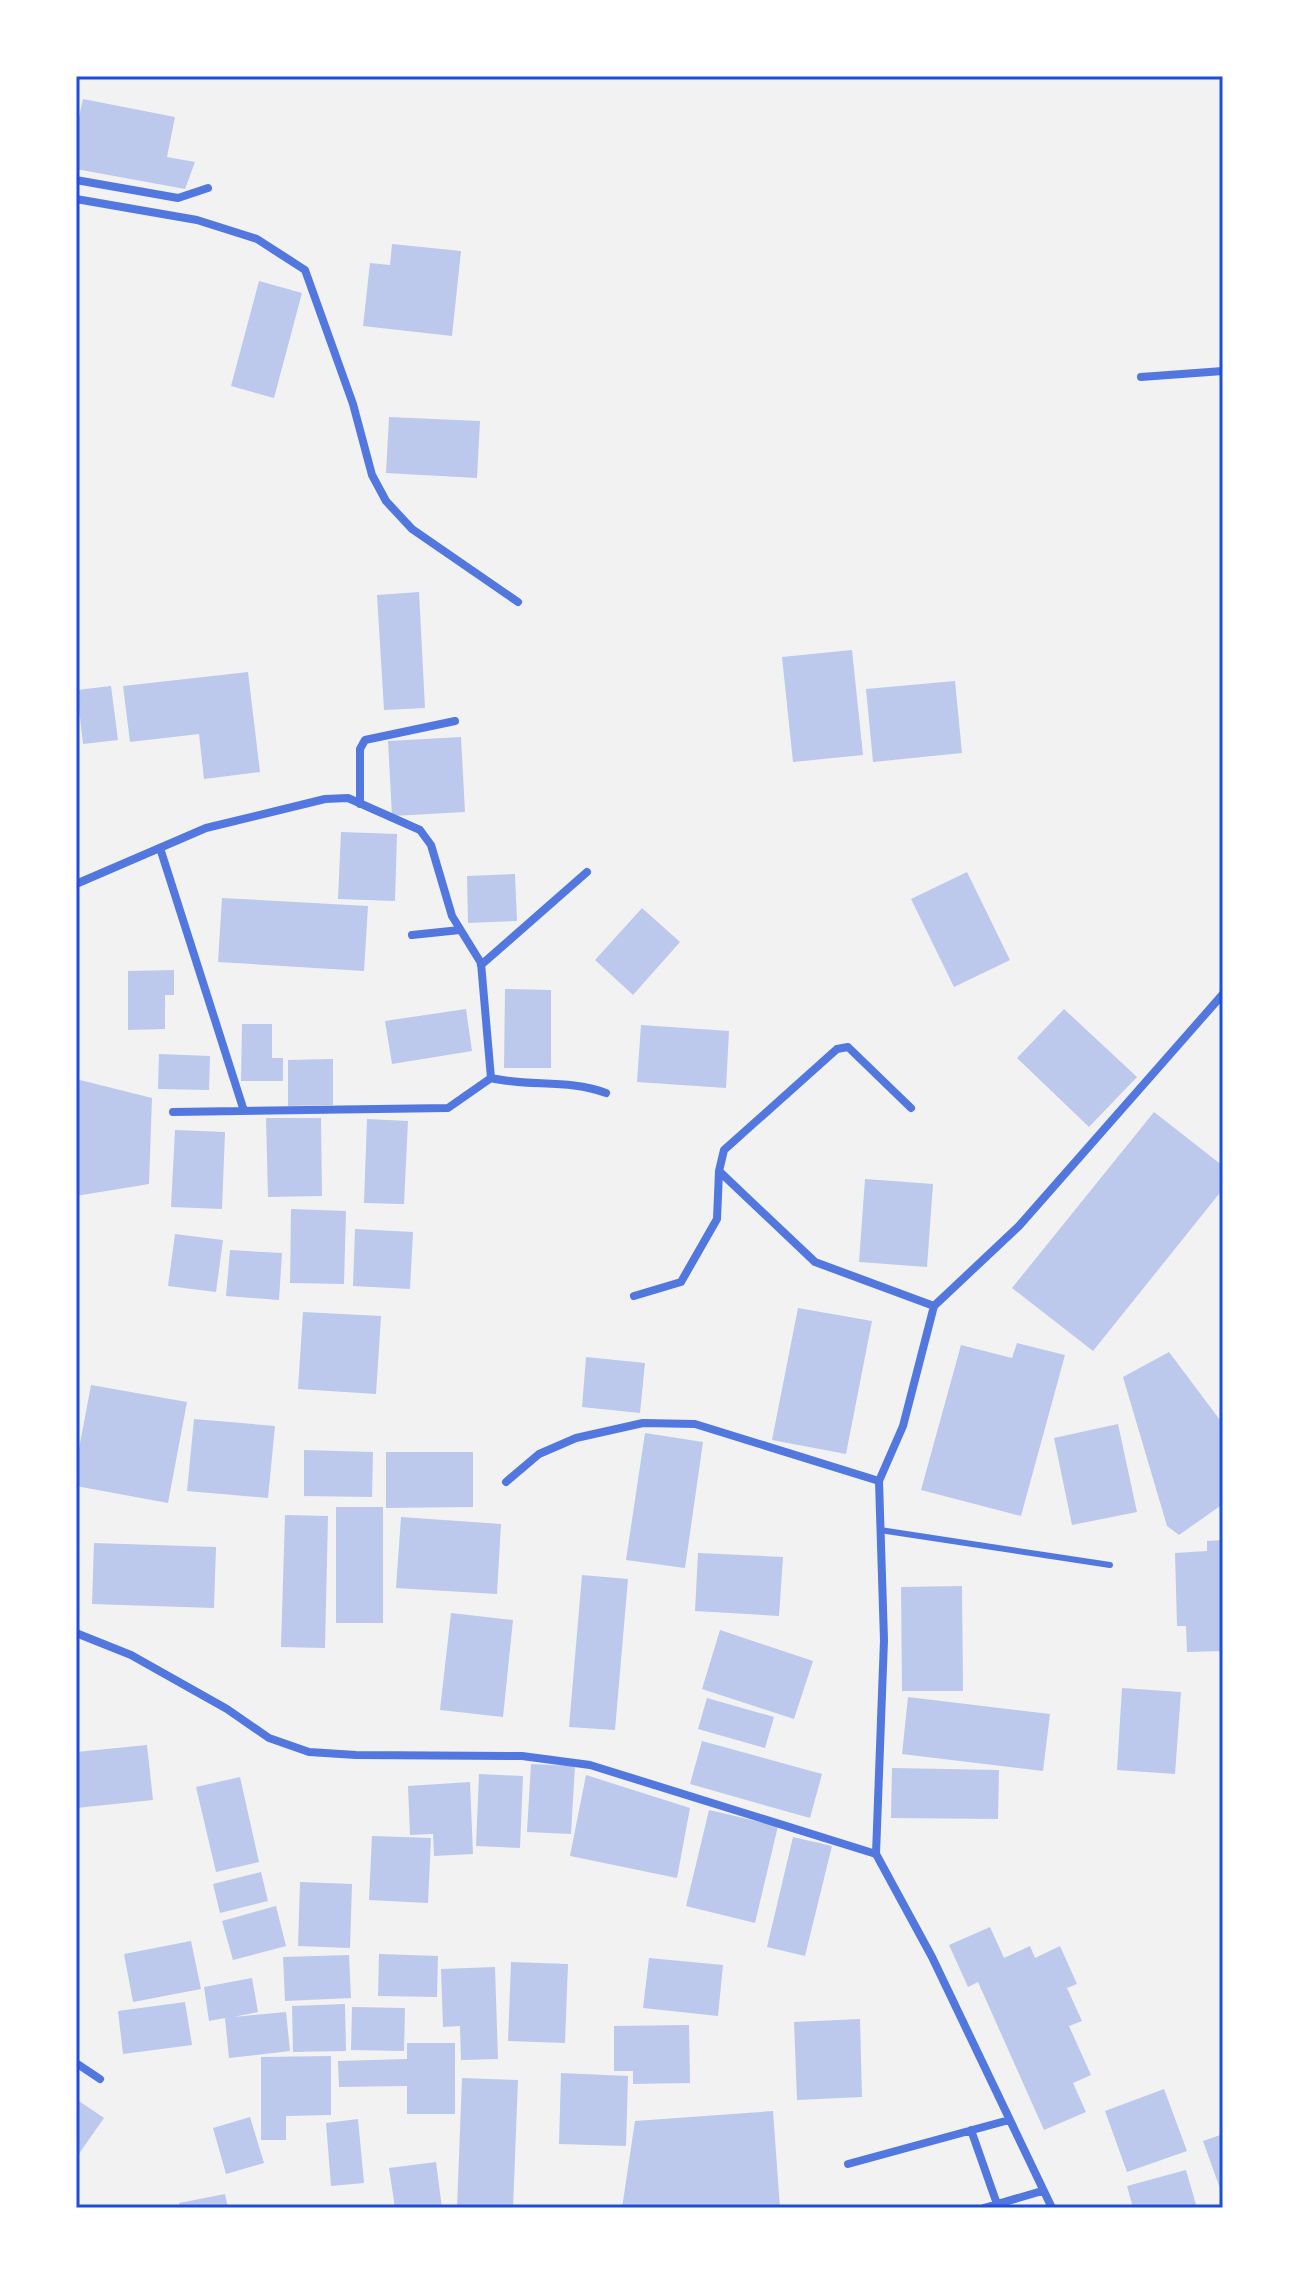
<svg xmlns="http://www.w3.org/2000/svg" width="1299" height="2284" font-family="'Noto Sans',sans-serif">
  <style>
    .building { fill: #bdc9ec }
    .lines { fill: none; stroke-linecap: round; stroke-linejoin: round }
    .service { stroke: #5277de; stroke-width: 6 }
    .minor { stroke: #5277de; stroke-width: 8 }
    .neatline { fill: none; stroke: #1d4ed8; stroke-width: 3 }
  </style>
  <rect width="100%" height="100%" fill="#f2f2f2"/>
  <path class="building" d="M 83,99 L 175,117 L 167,157 L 195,162 L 185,189 L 76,169 L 76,117 L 79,117 Z
    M 392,244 L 461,251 L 452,336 L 363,326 L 370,263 L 390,265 Z
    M 259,281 L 302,293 L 274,398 L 231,386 Z
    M 389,417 L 480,421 L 477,478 L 386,473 Z
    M 419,592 L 425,708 L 384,710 L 377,595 Z
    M 852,650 L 863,755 L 793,762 L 782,657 Z
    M 248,672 L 260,772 L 204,779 L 199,734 L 130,742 L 123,686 Z
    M 955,681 L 962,753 L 873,762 L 866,689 Z
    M 111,686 L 118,740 L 83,744 L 77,690 Z
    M 461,737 L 465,812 L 392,816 L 388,741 Z
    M 341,832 L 397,834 L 395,901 L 338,899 Z
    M 967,872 L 1010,960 L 954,987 L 911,899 Z
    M 515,874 L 517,921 L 468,923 L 467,876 Z
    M 222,898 L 368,906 L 364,971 L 218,962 Z
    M 642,908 L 680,942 L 633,995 L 595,960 Z
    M 174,970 L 174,995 L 165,995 L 165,1029 L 128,1030 L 128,971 Z
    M 505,989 L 551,990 L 551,1068 L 504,1068 Z
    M 466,1009 L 472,1051 L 392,1064 L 385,1021 Z
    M 1064,1009 L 1137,1077 L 1089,1127 L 1017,1058 Z
    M 242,1024 L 272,1024 L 272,1058 L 283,1058 L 283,1081 L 241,1081 Z
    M 641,1025 L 729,1031 L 726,1088 L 637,1082 Z
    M 159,1054 L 210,1056 L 209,1090 L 158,1089 Z
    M 333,1059 L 333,1105 L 288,1106 L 288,1060 Z
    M 76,1079 L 152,1098 L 149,1184 L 76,1196 Z
    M 1154,1112 L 1223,1166 L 1223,1189 L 1093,1351 L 1012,1288 Z
    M 266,1118 L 321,1118 L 322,1196 L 268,1197 Z
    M 367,1119 L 408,1121 L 404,1204 L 364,1203 Z
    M 175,1130 L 225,1132 L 222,1209 L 171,1207 Z
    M 865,1179 L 933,1184 L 927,1267 L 859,1262 Z
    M 291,1209 L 346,1211 L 344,1284 L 290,1283 Z
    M 355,1229 L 413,1232 L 410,1289 L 353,1286 Z
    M 175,1234 L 223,1240 L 216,1292 L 168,1286 Z
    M 230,1250 L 282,1253 L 279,1300 L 226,1296 Z
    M 798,1308 L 872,1321 L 846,1454 L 772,1440 Z
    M 303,1312 L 381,1316 L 376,1394 L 298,1389 Z
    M 1017,1343 L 1065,1355 L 1021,1516 L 921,1490 L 961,1345 L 1012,1358 Z
    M 1169,1352 L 1223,1424 L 1223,1504 L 1179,1535 L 1167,1526 L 1123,1377 Z
    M 586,1357 L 645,1363 L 640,1413 L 582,1407 Z
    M 91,1385 L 187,1402 L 168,1503 L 76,1486 L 76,1465 Z
    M 194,1419 L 275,1426 L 268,1498 L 187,1491 Z
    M 1118,1424 L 1137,1512 L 1072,1525 L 1054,1438 Z
    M 645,1433 L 703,1442 L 685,1568 L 626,1560 Z
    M 304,1450 L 373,1452 L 372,1497 L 304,1496 Z
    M 386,1452 L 473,1452 L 473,1507 L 386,1508 Z
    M 336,1507 L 383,1507 L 383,1623 L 336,1623 Z
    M 285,1515 L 328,1516 L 325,1648 L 281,1647 Z
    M 401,1517 L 501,1524 L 497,1594 L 396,1588 Z
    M 1223,1540 L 1223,1651 L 1187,1652 L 1186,1626 L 1177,1626 L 1175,1553 L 1207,1551 L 1207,1541 Z
    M 94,1543 L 216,1547 L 214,1608 L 92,1604 Z
    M 698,1553 L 783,1557 L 779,1616 L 695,1611 Z
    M 582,1575 L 628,1579 L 615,1730 L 569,1727 Z
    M 962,1586 L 963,1691 L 902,1691 L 901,1587 Z
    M 451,1613 L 513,1620 L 503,1717 L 440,1710 Z
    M 720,1630 L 813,1661 L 794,1719 L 702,1689 Z
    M 1122,1688 L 1181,1692 L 1175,1774 L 1117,1770 Z
    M 908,1697 L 1050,1714 L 1043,1771 L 902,1754 Z
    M 707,1698 L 774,1717 L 765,1748 L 698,1729 Z
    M 702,1741 L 822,1774 L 810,1818 L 690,1784 Z
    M 147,1745 L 153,1800 L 76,1808 L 76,1752 Z
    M 531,1764 L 575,1766 L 571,1834 L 527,1832 Z
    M 892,1768 L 999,1770 L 998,1819 L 891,1818 Z
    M 479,1774 L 523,1776 L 520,1848 L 476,1846 Z
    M 586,1775 L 690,1808 L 677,1878 L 570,1856 Z
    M 240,1777 L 259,1862 L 216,1872 L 196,1787 Z
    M 470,1782 L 473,1854 L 434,1856 L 433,1834 L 410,1835 L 408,1786 Z
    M 709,1810 L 778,1826 L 755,1923 L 686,1906 Z
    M 372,1836 L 431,1838 L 428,1903 L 369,1900 Z
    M 793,1837 L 832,1846 L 805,1956 L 767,1947 Z
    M 261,1872 L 268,1901 L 220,1913 L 213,1884 Z
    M 300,1882 L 352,1884 L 350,1948 L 298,1946 Z
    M 276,1906 L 286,1946 L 233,1960 L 222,1921 Z
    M 990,1927 L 1004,1958 L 1030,1946 L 1035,1958 L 1060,1946 L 1077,1984 L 1067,1988 L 1082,2021 L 1069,2026 L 1091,2075 L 1073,2083 L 1086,2112 L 1044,2130 L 978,1982 L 968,1987 L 949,1945 Z
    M 191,1941 L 201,1989 L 133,2002 L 124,1954 Z
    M 379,1954 L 438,1956 L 437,1997 L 378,1996 Z
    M 349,1955 L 351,1998 L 285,2001 L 283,1957 Z
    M 649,1958 L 723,1965 L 718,2016 L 643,2008 Z
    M 511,1962 L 568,1964 L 565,2043 L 508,2041 Z
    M 495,1967 L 498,2059 L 461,2060 L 460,2026 L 443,2027 L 441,1969 Z
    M 252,1978 L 258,2012 L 233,2017 L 286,2012 L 290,2051 L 229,2058 L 225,2018 L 209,2021 L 204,1987 Z
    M 185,2002 L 192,2045 L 123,2054 L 118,2011 Z
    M 345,2004 L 346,2051 L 293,2052 L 292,2006 Z
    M 352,2007 L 405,2008 L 404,2051 L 351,2050 Z
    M 860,2019 L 862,2097 L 797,2100 L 794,2022 Z
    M 689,2025 L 690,2083 L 633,2084 L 633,2071 L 614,2071 L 614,2026 Z
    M 407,2043 L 455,2043 L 455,2114 L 407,2114 L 407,2086 L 339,2087 L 338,2061 L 407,2059 Z
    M 331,2056 L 331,2115 L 286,2116 L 286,2140 L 261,2140 L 261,2057 Z
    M 561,2073 L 628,2076 L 626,2146 L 559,2144 Z
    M 462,2078 L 518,2080 L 513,2208 L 457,2208 Z
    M 1164,2089 L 1187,2151 L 1127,2172 L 1105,2111 Z
    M 76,2099 L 104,2118 L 76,2158 Z
    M 773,2111 L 780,2208 L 622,2208 L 635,2121 Z
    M 250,2117 L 264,2163 L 226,2174 L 213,2128 Z
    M 358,2119 L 364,2183 L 331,2186 L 326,2123 Z
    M 1223,2134 L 1223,2197 L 1203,2141 Z
    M 436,2162 L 442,2208 L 395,2208 L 389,2168 Z
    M 1186,2170 L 1197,2208 L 1133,2208 L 1127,2186 Z
    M 225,2194 L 228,2208 L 180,2208 L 179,2203 Z"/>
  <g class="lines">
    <path class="service" d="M 880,1530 L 1110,1565"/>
    <path class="minor" d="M 76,180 L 178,198 L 208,188
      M 76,199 L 197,220 L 257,239 L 305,270 L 353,404 L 372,475 L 386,501 L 412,529 L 518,602
      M 1141,377 L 1223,371
      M 360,804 L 360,749 L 365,740 L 455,721
      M 160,848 L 244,1111
      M 76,884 L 206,828 L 325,799 L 348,798 L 420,830 L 431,845 L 452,916 L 481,963 L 491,1078 L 448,1108 L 173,1112
      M 412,935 L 460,930
      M 481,965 L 587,872
      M 491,1078 C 528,1087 569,1079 606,1093
      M 719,1171 L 724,1150 L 837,1049 L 848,1047 L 911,1108
      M 634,1296 L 681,1282 L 717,1219 L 719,1171 L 815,1262 L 934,1306
      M 506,1482 L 539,1454 L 576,1438 L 643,1423 L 695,1424 L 879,1481
      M 76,1633 L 131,1655 L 227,1709 L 269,1738 L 309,1752 L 356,1755 L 522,1756 L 590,1765 L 876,1854
      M 76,2063 L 100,2079
      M 971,2130 L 997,2204
      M 848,2164 L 1009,2120
      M 984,2208 L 1042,2191
      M 1052,2208 L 932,1957 L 876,1854 L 884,1640 L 879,1481 L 903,1426 L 934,1306 L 1019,1226 L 1223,994"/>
  </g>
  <rect width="1299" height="2284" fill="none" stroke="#ffffff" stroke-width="156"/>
  <rect x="78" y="78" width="1143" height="2128" class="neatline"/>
</svg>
